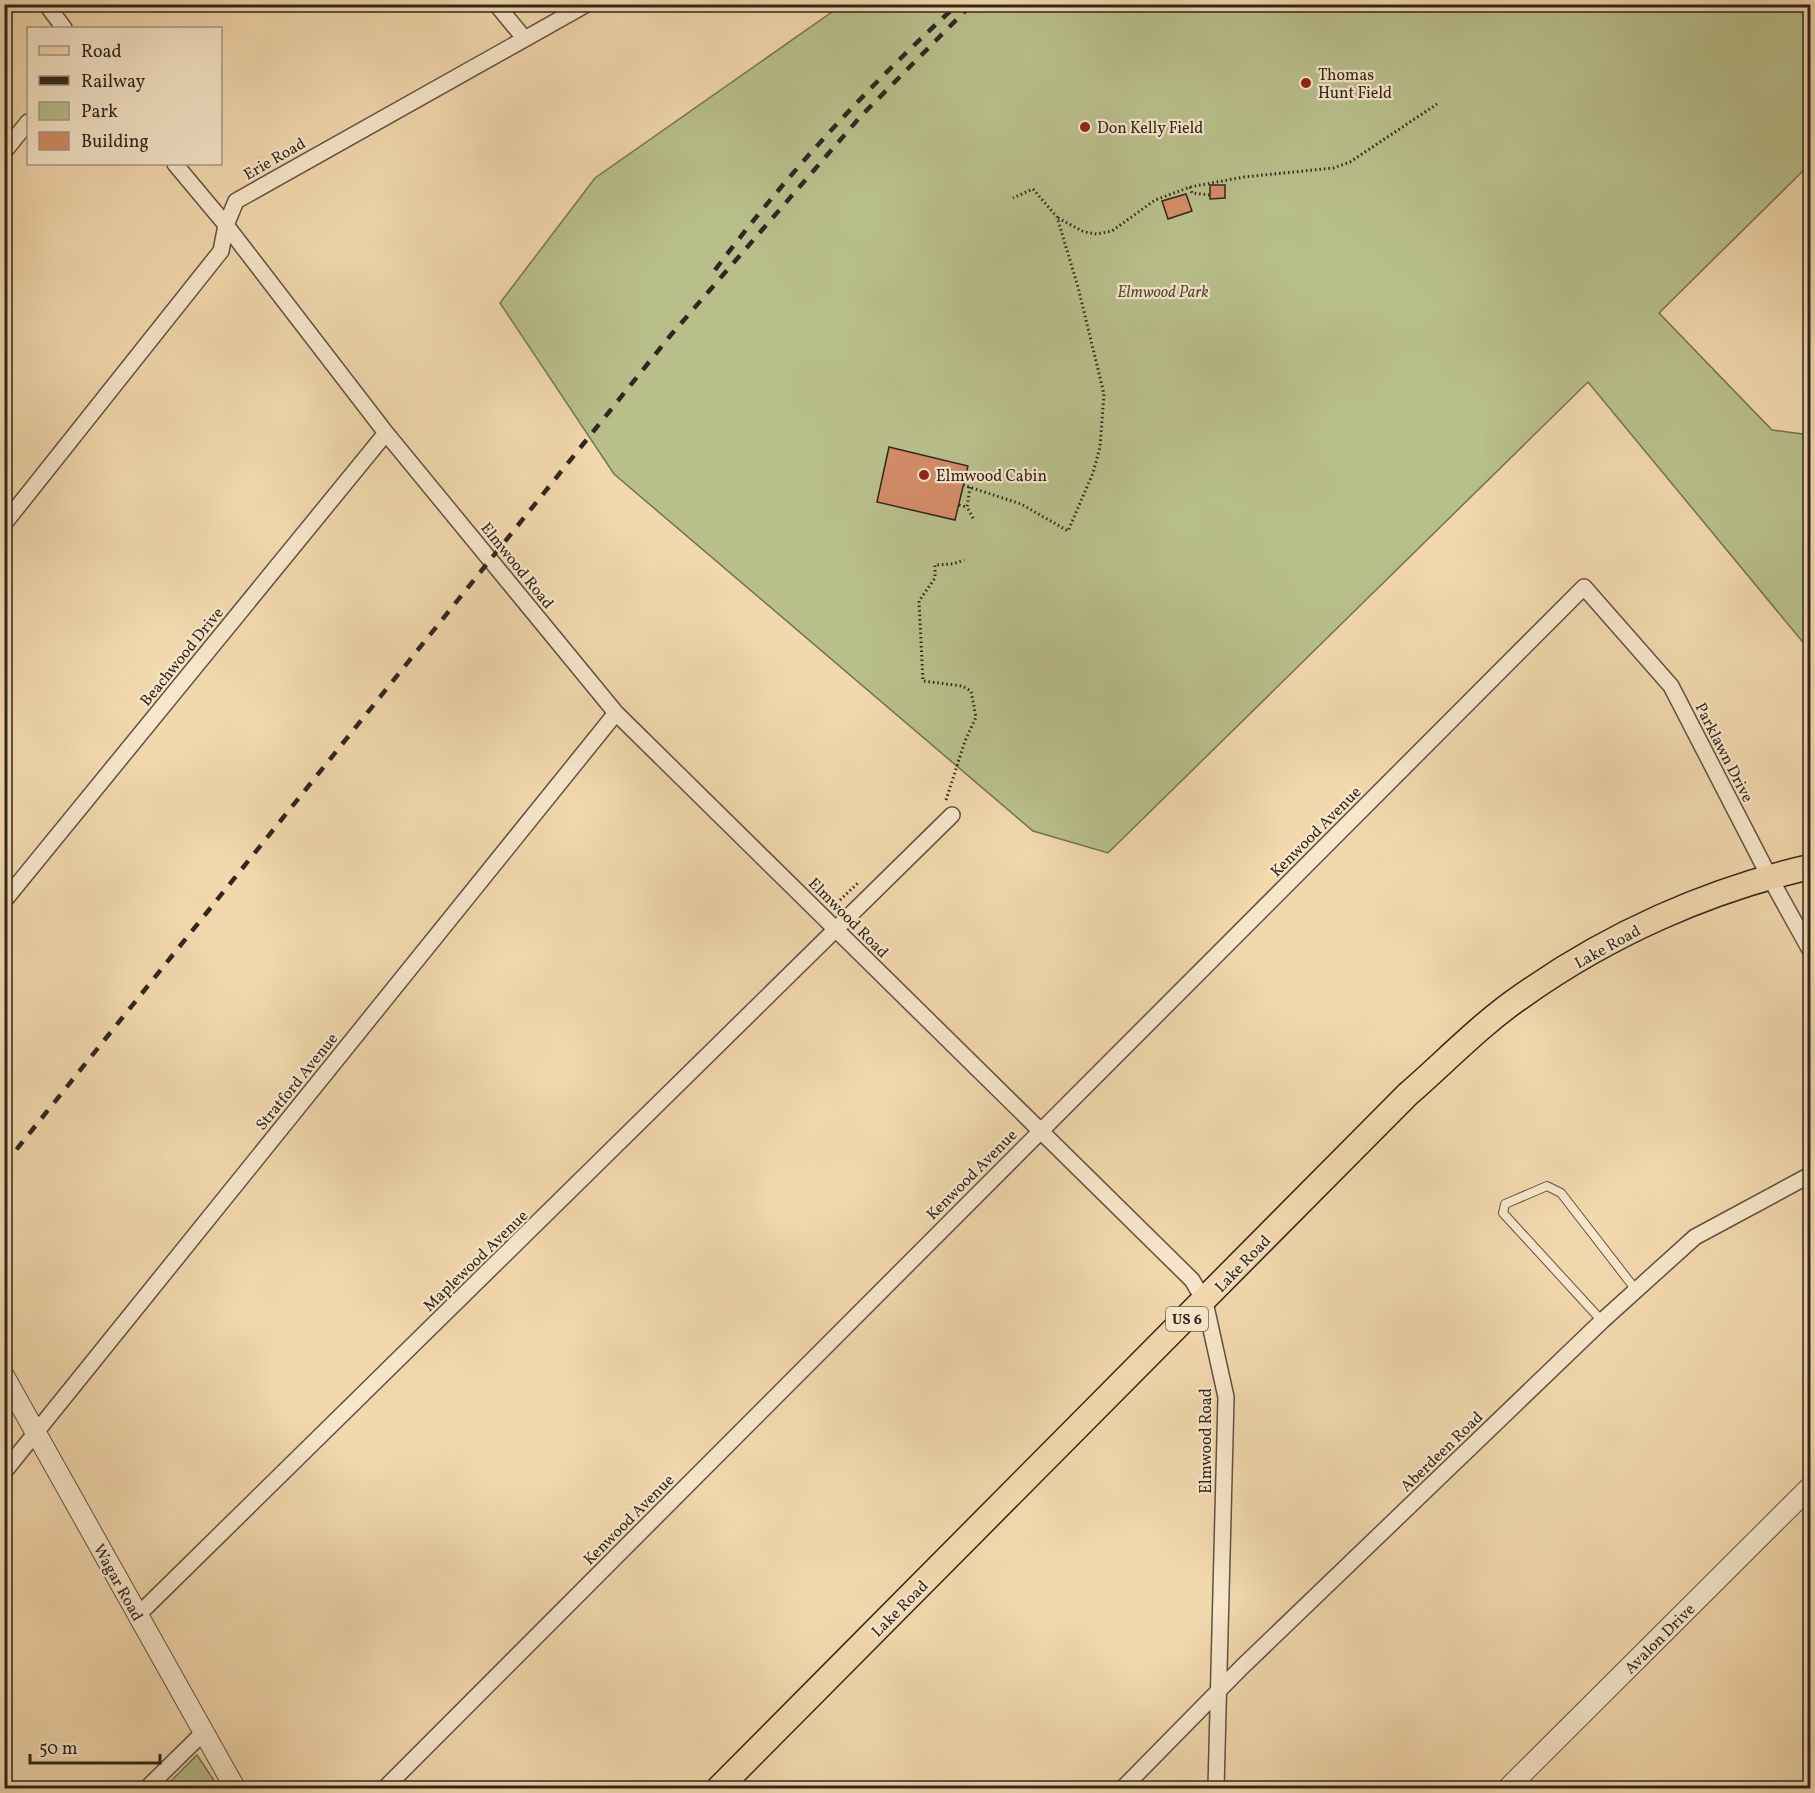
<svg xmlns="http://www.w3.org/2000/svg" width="1815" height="1793" font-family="Vollkorn,serif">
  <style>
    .green { fill: #b8bf8b; stroke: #747254; stroke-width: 1.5 }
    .building { fill: #d38d68; stroke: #30261e; stroke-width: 1.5 }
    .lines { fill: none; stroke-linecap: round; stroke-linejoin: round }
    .service-casing { stroke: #605242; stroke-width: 10 }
    .minor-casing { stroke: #605242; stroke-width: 18 }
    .tertiary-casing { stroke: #605242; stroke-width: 22 }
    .primary-casing { stroke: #30261e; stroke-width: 27 }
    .path { stroke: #30261e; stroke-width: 3; stroke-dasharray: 1.5 3; stroke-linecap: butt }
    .service { stroke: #f7e6ca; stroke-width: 8 }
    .minor { stroke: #f7e6ca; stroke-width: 15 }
    .tertiary { stroke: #f7e6ca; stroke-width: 20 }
    .primary { stroke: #f2d8ad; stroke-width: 24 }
    .rail { stroke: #30261e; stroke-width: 4.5; stroke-dasharray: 10 10; stroke-linecap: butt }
    .poi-dot { fill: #8f2418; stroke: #f7e6ca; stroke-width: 2 }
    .labels { text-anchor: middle; stroke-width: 4.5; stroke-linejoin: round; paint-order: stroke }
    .shield { fill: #f7e6ca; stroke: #6c6052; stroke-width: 1.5 }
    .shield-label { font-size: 15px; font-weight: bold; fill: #30261e }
    .poi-label { font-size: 16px; fill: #30261e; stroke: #f7e6ca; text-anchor: start }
    .street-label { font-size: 16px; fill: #30261e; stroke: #f7e6ca }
    .park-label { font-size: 16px; font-style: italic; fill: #524c39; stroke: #f7e6ca }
  </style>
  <rect width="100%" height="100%" fill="#f2d8ad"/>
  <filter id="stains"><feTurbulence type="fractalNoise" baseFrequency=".00333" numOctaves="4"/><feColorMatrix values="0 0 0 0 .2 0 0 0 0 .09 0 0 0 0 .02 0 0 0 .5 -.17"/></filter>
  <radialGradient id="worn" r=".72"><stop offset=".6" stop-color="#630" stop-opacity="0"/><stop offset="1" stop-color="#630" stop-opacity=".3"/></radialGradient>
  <path class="green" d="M 842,5 L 1810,5 L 1810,164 L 1659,313 L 1772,430 L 1810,435 L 1810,648 L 1806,646 L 1588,382 L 1108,853 L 1033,831 L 614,474 L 500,303 L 595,178 Z
    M 197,1755 L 219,1788 L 164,1788 Z"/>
  <path class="building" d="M 1210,185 L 1225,185 L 1225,198 L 1210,199 Z
    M 1186,194 L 1192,211 L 1168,219 L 1162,201 Z
    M 889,447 L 968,466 L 955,520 L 877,502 Z"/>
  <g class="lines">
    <defs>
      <path id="service" d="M 1602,1321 L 1503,1213 L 1505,1204 L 1547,1186 L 1561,1193 L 1636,1290"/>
      <path id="minor" d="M 46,4 L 64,28
        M 496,4 L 524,38
        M 4,152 L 28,122
        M 175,164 L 226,225 L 386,433 L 616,713 L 1192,1280 L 1205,1302 L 1226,1397 L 1216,1788
        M 4,524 L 221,251 L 226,225 L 236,201 L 587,4
        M 4,901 L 386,433
        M 4,1472 L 616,713
        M 138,1615 L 952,815
        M 147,1788 L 203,1733
        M 385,1788 L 1584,587 L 1671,686 L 1769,876 L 1810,950
        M 1123,1788 L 1242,1667 L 1602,1321 L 1695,1237 L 1810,1175"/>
      <path id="tertiary" d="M 4,1376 L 235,1788
        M 1508,1788 L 1810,1487"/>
      <path id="primary" d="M 719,1788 L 1408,1094 C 1445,1062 1481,1024 1522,996 C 1608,935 1708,890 1810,867"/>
    </defs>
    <use href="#service" class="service-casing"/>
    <use href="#minor" class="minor-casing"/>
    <use href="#tertiary" class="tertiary-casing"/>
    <use href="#primary" class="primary-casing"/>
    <path class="path" d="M 1190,187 L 1192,193 L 1210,195
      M 1058,218 L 1084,232 L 1097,234 L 1112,231 L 1155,200 L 1190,187 L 1244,177 L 1333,168 L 1350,162 L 1437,104
      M 963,485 L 1021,504 L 1068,531 L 1093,473 L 1100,447 L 1104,394 L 1078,287 L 1057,217 L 1033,189 L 1013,198
      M 970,487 L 967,507 L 974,520
      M 959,505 L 967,507
      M 946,800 L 965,741 L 976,717 L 971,691 L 962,686 L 923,681 L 919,601 L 935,578 L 935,565 L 953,564 L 964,560
      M 840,900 L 859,882"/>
    <use href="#service" class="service"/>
    <use href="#minor" class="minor"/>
    <use href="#tertiary" class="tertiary"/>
    <use href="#primary" class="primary"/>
    <path class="rail" d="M 715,270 C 787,174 869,85 958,4
      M 4,1165 L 670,336 L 861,116 L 972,4"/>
  </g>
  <g class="poi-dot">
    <circle cx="1306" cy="83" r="6"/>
    <circle cx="1085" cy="127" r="6"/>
    <circle cx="924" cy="475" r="6"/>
  </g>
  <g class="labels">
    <rect class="shield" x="1166" y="1307" width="42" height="24" rx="4.5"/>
    <g class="shield-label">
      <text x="1187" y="1324">US 6</text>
    </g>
    <g class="poi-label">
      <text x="1318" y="80">Thomas<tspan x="1318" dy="18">Hunt Field</tspan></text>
      <text x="1097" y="133">Don Kelly Field</text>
      <text x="936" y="481">Elmwood Cabin</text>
    </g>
    <g class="street-label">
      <text transform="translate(274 158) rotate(-30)" y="6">Erie Road</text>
      <text transform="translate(518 565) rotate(51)" y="6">Elmwood Road</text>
      <text transform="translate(181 656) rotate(-51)" y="6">Beachwood Drive</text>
      <text transform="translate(1725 752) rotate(63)" y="6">Parklawn Drive</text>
      <text transform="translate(1315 831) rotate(-45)" y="6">Kenwood Avenue</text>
      <text transform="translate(849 917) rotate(45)" y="6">Elmwood Road</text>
      <text transform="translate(1607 946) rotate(-29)" y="6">Lake Road</text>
      <text transform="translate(296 1081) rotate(-51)" y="6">Stratford Avenue</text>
      <text transform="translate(971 1174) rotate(-45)" y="6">Kenwood Avenue</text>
      <text transform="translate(475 1260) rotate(-44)" y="6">Maplewood Avenue</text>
      <text transform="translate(1242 1263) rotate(-46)" y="6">Lake Road</text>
      <text transform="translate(1205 1441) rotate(-90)" y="6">Elmwood Road</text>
      <text transform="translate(1441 1451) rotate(-44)" y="6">Aberdeen Road</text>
      <text transform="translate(628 1519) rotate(-45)" y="6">Kenwood Avenue</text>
      <text transform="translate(119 1582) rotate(61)" y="6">Wagar Road</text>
      <text transform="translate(899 1608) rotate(-45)" y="6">Lake Road</text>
      <text transform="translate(1659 1638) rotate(-45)" y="6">Avalon Drive</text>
    </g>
    <g class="park-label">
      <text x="1163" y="297">Elmwood Park</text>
    </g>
  </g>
  <rect width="1815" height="1793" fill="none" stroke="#f2d8ad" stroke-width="24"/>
  <rect x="6" y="6" width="1803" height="1781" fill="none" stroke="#30261e" stroke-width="3"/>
  <rect x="12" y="12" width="1791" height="1769" fill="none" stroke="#30261e" stroke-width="1.5"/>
  <rect x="27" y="27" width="195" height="138" fill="#f7e6ca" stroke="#a79985" stroke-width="1.5"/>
  <rect x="39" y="46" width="30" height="9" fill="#f2d8ad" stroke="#a79985" stroke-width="1.5"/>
  <text x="81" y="57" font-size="18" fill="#30261e">Road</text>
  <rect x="39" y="76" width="30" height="9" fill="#30261e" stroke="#a79985" stroke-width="1.5"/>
  <text x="81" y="87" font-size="18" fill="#30261e">Railway</text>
  <rect x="39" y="102" width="30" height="18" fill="#b8bf8b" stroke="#a79985" stroke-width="1.5"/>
  <text x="81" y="117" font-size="18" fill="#30261e">Park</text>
  <rect x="39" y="132" width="30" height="18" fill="#d38d68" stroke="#a79985" stroke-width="1.5"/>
  <text x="81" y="147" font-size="18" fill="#30261e">Building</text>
  <path d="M30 1754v9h130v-9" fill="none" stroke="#30261e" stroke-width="3"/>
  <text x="39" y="1754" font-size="18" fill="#30261e" stroke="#f7e6ca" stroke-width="4.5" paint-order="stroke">50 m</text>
  <rect width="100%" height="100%" filter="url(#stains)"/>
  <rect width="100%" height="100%" fill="url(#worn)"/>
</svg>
